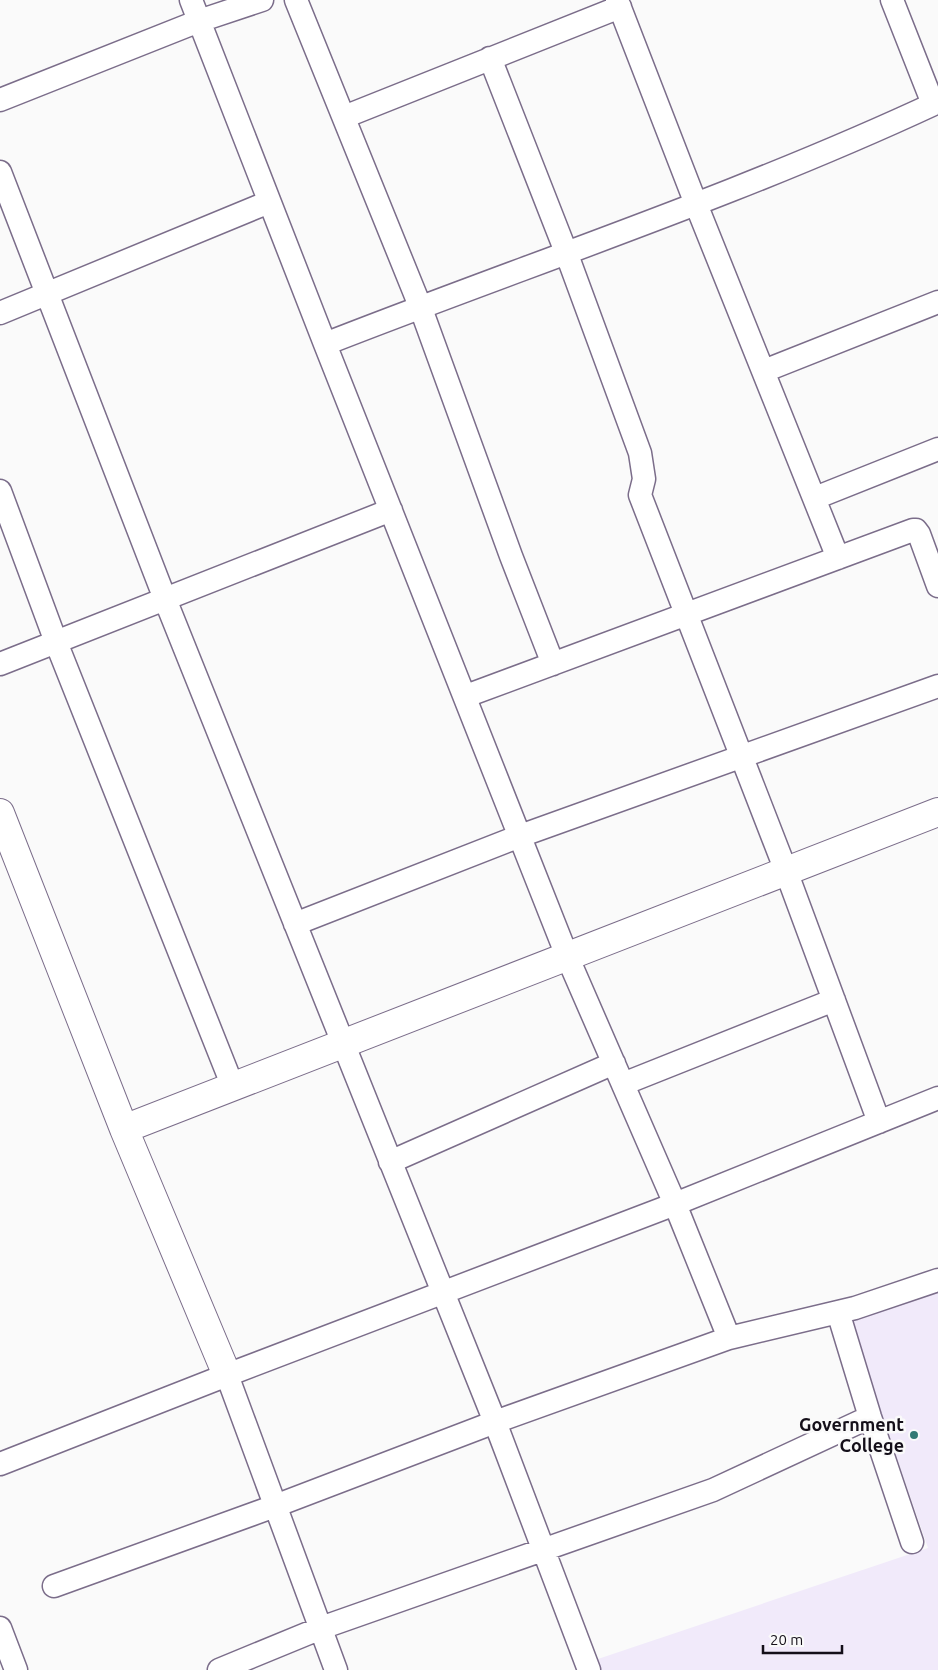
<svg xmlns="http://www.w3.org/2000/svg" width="938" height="1670" font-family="Ubuntu,sans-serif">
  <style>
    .built { fill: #f1eafa }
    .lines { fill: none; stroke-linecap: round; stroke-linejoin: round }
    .street-casing { stroke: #7b6d8a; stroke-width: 25 }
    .secondary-casing { stroke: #7b6d8a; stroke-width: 30 }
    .street { stroke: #fff; stroke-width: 22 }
    .secondary { stroke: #fff; stroke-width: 28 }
    .poi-dot { fill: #337a74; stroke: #fafafa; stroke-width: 2 }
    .labels { text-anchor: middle; stroke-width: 5; stroke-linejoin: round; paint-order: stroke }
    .poi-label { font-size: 18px; font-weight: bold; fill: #140f19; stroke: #fafafa; text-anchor: end }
  </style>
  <rect width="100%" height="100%" fill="#fafafa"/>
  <path class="built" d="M 938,1293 L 938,1670 L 589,1670 L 586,1663 L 928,1548 L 850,1322 Z"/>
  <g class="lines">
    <defs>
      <path id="street" d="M 191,0 L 325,344 L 567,956 L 675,1204 L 729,1338
        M 296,0 L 420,306 L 511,556 L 553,664
        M 617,0 L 696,204 L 838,558
        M 892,0 L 933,104
        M 490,58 L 566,252 L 640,453 L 644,479 L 640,495 L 786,871 L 879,1122
        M 0,100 L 199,21 L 262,0
        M 344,117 L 620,7
        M 0,172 L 165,599 L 495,1422 L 589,1670
        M 0,313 L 269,202
        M 325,344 C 529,264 739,195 938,102
        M 764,371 L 938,302
        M 0,491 L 56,642 L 233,1087
        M 815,498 L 938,449
        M 0,664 L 391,510
        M 466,696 L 913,530 L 916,530 L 919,534 L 938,586
        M 295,924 L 520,836 L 938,686
        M 623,1084 L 834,1000
        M 390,1162 L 614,1063
        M 838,1312 L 870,1417 L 912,1542
        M 227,1375 L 336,1670
        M 0,1464 L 227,1375 L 675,1204 L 938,1098
        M 54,1586 L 275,1506 L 495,1422 L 729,1338 L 855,1308 L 938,1280
        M 0,1628 L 16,1670
        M 219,1670 L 321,1628 L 713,1490 L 870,1417"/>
      <path id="secondary" d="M 0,813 L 124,1129 L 227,1375
        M 124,1129 L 938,812"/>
    </defs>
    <use href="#street" class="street-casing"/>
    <use href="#secondary" class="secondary-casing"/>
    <use href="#street" class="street"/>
    <use href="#secondary" class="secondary"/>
  </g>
  <circle class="poi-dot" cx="914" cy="1435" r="5"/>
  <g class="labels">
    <g class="poi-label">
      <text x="904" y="1431">Government<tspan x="904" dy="21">College</tspan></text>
    </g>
  </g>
  <path d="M763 1645v8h79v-8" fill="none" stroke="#140f19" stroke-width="2.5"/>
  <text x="770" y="1645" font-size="15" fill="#140f19" stroke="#fafafa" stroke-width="4" paint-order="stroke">20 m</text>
</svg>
